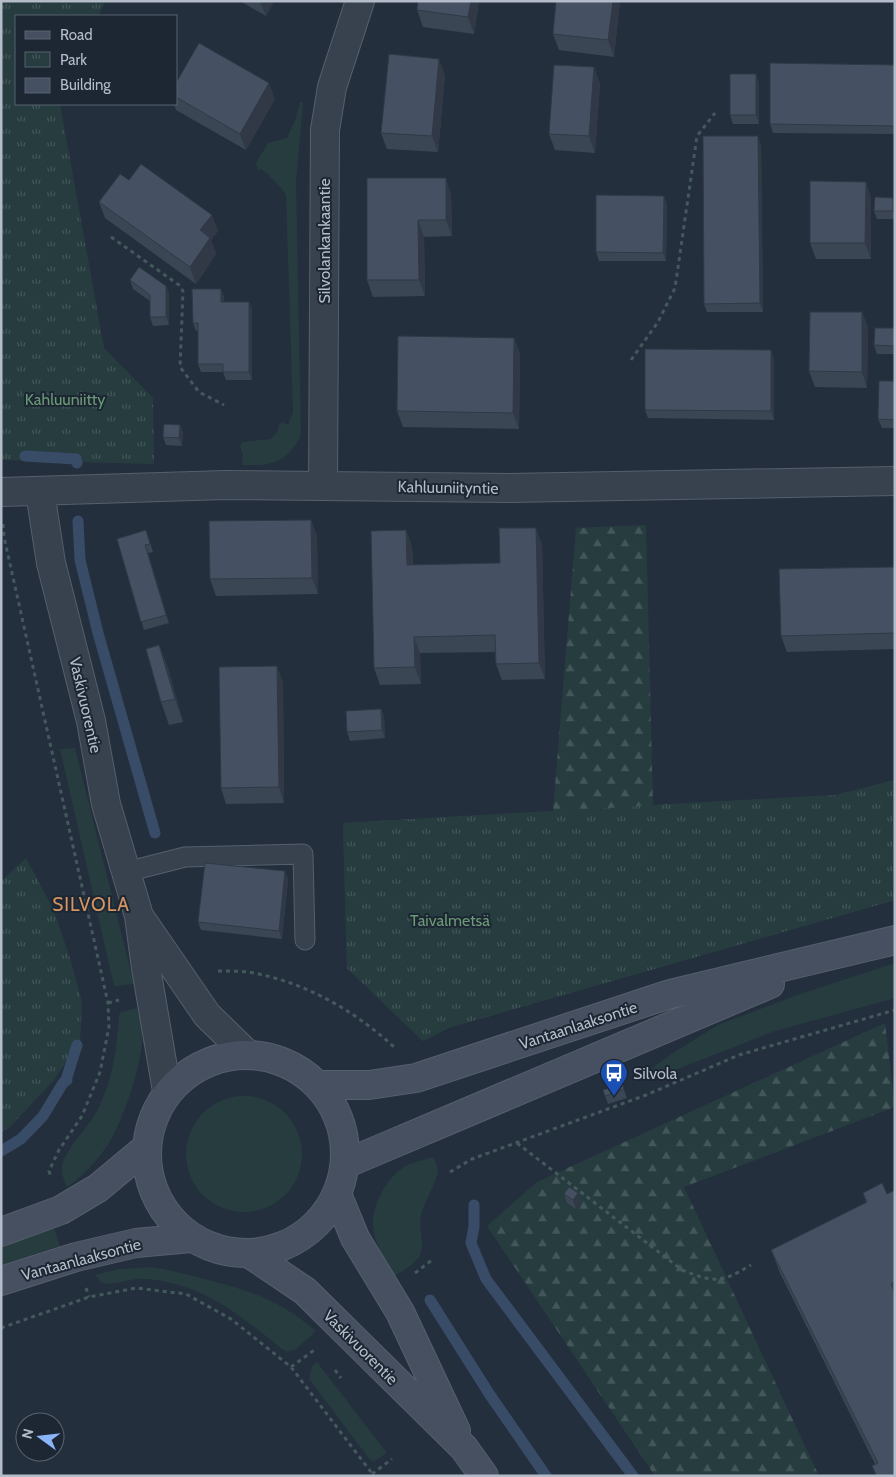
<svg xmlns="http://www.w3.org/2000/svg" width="896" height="1477" font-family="Cabin,sans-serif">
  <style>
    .grass { fill: #263c3f }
    .forest { fill: url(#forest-firs) }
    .park { fill: url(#park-tufts) }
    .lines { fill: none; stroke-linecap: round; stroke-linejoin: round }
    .stream { stroke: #394c67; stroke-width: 11 }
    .lane-casing { stroke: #565f6c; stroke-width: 21 }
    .street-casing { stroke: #565f6c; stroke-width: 30 }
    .secondary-casing { stroke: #565f6c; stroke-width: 30 }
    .path { stroke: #44595c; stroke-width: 3; stroke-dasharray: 4 4; stroke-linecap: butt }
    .lane { stroke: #38414e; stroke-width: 19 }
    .street { stroke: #38414e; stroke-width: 28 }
    .secondary { stroke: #465061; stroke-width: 28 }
    .wall { fill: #3b4654 }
    .shaded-wall { fill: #303945 }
    .building { fill: #455162; stroke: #303945 }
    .labels { text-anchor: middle; stroke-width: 4; stroke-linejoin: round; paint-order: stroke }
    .street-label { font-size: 16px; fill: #b4bcc9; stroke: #1d2633 }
    .park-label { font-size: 16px; fill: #6b9a76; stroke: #1d2633 }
    .poi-label { font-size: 16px; fill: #b4bcc9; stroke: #1d2633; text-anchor: start }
    .quarter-label { font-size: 19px; letter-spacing: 1px; fill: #d59563; stroke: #1d2633 }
  </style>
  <defs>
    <pattern id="forest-firs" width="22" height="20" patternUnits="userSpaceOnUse" patternTransform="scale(1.25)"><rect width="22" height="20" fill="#263c3f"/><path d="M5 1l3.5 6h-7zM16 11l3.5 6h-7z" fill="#435659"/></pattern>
    <pattern id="park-tufts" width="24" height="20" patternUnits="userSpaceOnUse" patternTransform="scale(1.25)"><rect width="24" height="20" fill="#263c3f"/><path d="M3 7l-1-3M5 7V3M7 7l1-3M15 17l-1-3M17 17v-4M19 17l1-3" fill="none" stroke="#435659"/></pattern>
  </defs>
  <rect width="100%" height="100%" fill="#242f3e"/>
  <path class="grass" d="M 300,102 L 303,103 L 296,181 L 301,435 C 287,463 273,466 242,465 L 243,455 L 240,446 L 242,442 L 271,439 L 277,432 L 279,425 L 282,422 L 288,425 L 293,412 L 286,195 C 280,185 270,176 261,169 L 258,170 L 256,163 L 268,143 L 287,138 L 296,118 Z
    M 75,748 L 134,984 L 114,986 L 60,749 Z
    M 895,963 L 895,998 L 772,1032 L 660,1076 L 649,1076 L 644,1074 L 673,1053 L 718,1025 L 800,994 Z
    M 137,1008 C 139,1016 141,1025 142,1034 C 144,1060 123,1120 109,1143 C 98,1160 83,1176 67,1187 C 65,1182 61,1174 62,1168 C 62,1152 90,1126 98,1109 C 113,1079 117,1048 119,1015 L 121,1012 Z
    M186 1154a58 58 0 1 1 116 0a58 58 0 1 1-116 0Z
    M 433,1157 C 435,1161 438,1166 438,1171 C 438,1178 424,1204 421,1215 C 418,1229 426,1246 419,1257 C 414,1265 402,1271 394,1276 C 387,1262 378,1249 374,1234 C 369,1210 384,1180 404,1167 C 412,1162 424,1160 433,1157 Z
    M 54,1228 L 60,1246 L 1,1265 L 1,1248 Z
    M 151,1267 C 171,1270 189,1275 208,1280 C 254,1292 279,1300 316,1331 L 296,1349 L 288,1352 L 282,1349 C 244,1319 215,1293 167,1282 C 157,1280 147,1278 137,1279 C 127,1280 116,1284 106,1284 C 101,1284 98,1279 95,1275 L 119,1269 Z
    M 317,1362 L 387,1453 L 373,1462 L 368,1457 L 309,1379 L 312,1367 Z"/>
  <path class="forest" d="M 646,525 L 653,805 L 836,795 L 895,780 L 895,900 L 448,1028 L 423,1041 L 347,968 L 343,823 L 553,811 L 576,528 Z
    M 885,1023 L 895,1107 L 684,1187 L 819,1476 L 655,1476 L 487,1226 L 537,1182 Z"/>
  <path class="park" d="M 1,1 L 106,1 L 98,16 L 16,16 L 16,104 L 60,104 L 104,348 L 153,398 L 154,464 L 1,460 Z
    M 895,780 L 895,900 L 448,1028 L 423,1041 L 347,968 L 343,823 L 836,795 Z
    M 26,858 L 53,909 L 71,961 L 82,1003 L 80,1041 L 54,1080 L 9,1128 L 1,1132 L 1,881 Z"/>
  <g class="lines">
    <path class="stream" d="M 25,456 L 76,459 L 77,463
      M 78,521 L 80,560 L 98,633 L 155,833
      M 66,1080 L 77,1045
      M 1,1151 L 21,1139 L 43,1116 L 63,1083 L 67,1080
      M 474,1205 L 474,1227 L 471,1243 L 486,1279 L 633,1476
      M 430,1300 L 490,1395 L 546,1476"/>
    <defs>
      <path id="lane" d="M 126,872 L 185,857 L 303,854 L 305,940"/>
      <path id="street" d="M 323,486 L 325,130 L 332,87 L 360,1
        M 1,492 L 225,485 L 509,488 L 895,481
        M 40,492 L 51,563 L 91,721 L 106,804 L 139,916 L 146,968 L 167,1091
        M 141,919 L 207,1015 L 247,1054"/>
      <path id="secondary" d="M147 1154a99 99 0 1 1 198 0a99 99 0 1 1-198 0Z
        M 318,1085 L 369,1085 L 416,1078 L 670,994 L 895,940
        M 345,1164 L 770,984
        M 337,1194 L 355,1238 L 400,1312 L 456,1431
        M 1,1232 L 61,1210 L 98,1188 L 146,1148
        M 250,1254 L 305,1291 L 464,1448 L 484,1476
        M 1,1281 L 76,1257 L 136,1243 L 191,1238"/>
    </defs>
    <use href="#lane" class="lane-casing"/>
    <use href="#street" class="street-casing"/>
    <use href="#secondary" class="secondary-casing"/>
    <path class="path" d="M 111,237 L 179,285 L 183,291 L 180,367 L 199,392 L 224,405
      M 631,360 L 658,322 L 675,288 L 697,136 L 715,113
      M 3,524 L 4,537 L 108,1003 L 109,1027 L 100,1072 L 82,1116 L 59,1150 L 49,1171 L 51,1177
      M 218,971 C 228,971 238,971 248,972 C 303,981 354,1010 394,1047
      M 108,1003 L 119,1000
      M 517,1143 L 682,1270 C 715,1283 721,1283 751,1265
      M 450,1172 L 472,1159 L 646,1095 L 739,1055 L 895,1010
      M 415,1273 L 432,1260
      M 86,1288 L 89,1297
      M 1,1328 L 89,1297 L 136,1288 L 186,1294 L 231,1319 L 291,1367 L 374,1476
      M 291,1367 L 317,1348
      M 335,1370 L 341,1378
      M 372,1474 L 392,1459"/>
    <use href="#lane" class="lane"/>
    <use href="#street" class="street"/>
    <use href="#secondary" class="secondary"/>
  </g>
  <path class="wall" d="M 240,1 L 274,1 L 266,16 Z
    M 479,1 L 474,34 L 423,27 L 417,10 Z
    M 620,1 L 614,57 L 559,50 L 553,34 Z
    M 895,65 L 895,134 L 773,133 L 770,124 Z
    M 594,67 L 600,84 L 595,153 L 555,150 L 549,134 Z
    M 445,75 L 438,152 L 387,149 L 381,133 Z
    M 176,83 L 275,99 L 246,150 L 176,110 L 174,104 L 176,104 Z
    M 759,83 L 759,124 L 733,124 L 730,115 Z
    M 761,144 L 763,312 L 707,312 L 704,304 Z
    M 367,178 L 451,194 L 452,236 L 424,237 L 425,296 L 373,297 L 367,280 Z
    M 129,180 L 218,231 L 211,240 L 216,254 L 196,284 L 105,218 L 99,202 Z
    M 866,182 L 871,198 L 871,259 L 816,259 L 810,243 Z
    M 893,198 L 895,201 L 895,219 L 877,219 L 874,211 Z
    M 667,204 L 666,261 L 599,261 L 596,252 Z
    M 130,280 L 166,286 L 169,294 L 169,325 L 153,326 L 150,317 L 150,301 L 133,289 Z
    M 221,289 L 224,297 L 224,302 L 249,302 L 252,310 L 252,380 L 226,380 L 223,372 L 201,372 L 198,364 L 198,331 L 196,331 L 193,323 Z
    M 862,312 L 868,328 L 867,388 L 815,387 L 809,371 Z
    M 895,328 L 895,354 L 877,354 L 874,345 Z
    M 514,338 L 520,354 L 519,429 L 403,427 L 397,411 Z
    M 774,359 L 774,420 L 648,418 L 645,410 Z
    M 895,381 L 895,428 L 882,428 L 878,419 Z
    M 180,425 L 183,433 L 182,446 L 166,445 L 163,437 Z
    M 311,520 L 317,536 L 318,594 L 216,596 L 210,579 Z
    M 406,530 L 412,547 L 413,565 L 500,563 L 542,544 L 545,679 L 502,680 L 496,664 L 495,652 L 420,653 L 421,684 L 380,685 L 374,668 Z
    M 117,539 L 149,539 L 153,552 L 148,553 L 169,623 L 144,630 Z
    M 895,567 L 895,649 L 787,652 L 781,636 Z
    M 159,645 L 168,668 L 183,722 L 169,725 L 161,702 Z
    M 283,682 L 284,803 L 226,804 L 221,788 Z
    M 381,709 L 384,717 L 385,738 L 350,741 L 347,732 Z
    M 285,871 L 288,880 L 282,939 L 201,930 L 198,922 Z
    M 622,1084 L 627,1098 L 608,1104 L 603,1090 Z
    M 895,1190 L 895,1476 L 876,1476 L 872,1466 L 875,1464 L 780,1273 L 771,1250 L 866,1203 L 863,1193 L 887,1194 Z
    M 578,1193 L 581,1202 L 576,1209 L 567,1203 L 564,1194 Z"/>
  <path class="shaded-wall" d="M 260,1 L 274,1 L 266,16 Z
    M 471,1 L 479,1 L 474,34 L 468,17 Z
    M 613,1 L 620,1 L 614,57 L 608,40 Z
    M 439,59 L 445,75 L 438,152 L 432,136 Z
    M 594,67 L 600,84 L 595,153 L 589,136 Z
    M 756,74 L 759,83 L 759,124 L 756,115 Z
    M 269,83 L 275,99 L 246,150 L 240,134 Z
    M 758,136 L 761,144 L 763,312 L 760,303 Z
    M 446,178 L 451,194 L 452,236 L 446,220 Z
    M 866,182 L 871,198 L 871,259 L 865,243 Z
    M 664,196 L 667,204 L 666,261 L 663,253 Z
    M 893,198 L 895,201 L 895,216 L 893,211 Z
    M 212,215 L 218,231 L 211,240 L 216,254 L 196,284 L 190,267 L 200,230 Z
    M 418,220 L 424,237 L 425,296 L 419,280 Z
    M 166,286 L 169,294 L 169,325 L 166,317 Z
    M 221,289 L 224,297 L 224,310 L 221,302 Z
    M 249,302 L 252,310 L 252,380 L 249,372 Z
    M 862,312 L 868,328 L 867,388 L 862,372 Z
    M 514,338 L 520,354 L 519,429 L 513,413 Z
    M 771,350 L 774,359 L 774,420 L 771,411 Z
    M 180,425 L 183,433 L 182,446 L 179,438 Z
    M 311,520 L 317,536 L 318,594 L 312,578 Z
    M 536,528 L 542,544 L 545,679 L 539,663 Z
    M 406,530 L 412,547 L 413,581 L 407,565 Z
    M 145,545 L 148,553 L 169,623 L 166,615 Z
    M 414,637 L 420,653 L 421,684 L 415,667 Z
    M 159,645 L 168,668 L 183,722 L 175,699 Z
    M 277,666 L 283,682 L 284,803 L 279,787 Z
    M 381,709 L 384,717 L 385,738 L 382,730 Z
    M 285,871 L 288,880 L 282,939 L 279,931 Z
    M 578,1193 L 581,1202 L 576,1209 L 573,1200 Z"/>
  <path class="building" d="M 418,1 L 471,1 L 468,17 L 417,10 Z
    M 556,1 L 613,1 L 608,40 L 553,34 Z
    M 199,43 L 269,83 L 240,134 L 176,97 L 176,83 Z
    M 389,54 L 439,59 L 432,136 L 381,133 Z
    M 770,63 L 895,65 L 895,126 L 770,124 Z
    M 554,65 L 594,67 L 589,136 L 549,134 Z
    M 730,74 L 756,74 L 756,115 L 730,115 Z
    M 703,136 L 758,136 L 760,303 L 704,304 Z
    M 141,164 L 212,215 L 200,230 L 210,238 L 190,267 L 99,202 L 120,174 L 129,180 Z
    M 367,178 L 446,178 L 446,220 L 418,220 L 419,280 L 367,280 Z
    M 810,181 L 866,182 L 865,243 L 810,243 Z
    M 596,195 L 664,196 L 663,253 L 596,252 Z
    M 875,197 L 893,198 L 893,211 L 874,211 Z
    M 139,267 L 166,286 L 166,317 L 150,317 L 150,295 L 130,280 Z
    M 192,289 L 221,289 L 221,302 L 249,302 L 249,372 L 223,372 L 223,364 L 198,364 L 198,323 L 193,323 Z
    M 810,312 L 862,312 L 862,372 L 809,371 Z
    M 875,328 L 895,328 L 895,346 L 874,345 Z
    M 398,336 L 514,338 L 513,413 L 397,411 Z
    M 645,349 L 771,350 L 771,411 L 645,410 Z
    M 879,381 L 895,381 L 895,420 L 878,419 Z
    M 164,424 L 180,425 L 179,438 L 163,437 Z
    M 311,520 L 312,578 L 210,579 L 209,521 Z
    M 499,528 L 536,528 L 539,663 L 496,664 L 495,635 L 414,637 L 415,667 L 374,668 L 371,531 L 406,530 L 407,565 L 500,563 Z
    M 146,530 L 150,544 L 145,545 L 166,615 L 141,622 L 117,539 Z
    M 895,567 L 895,633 L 781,636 L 779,569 Z
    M 159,645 L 175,699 L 161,702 L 146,649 Z
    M 277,666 L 279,787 L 221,788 L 219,667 Z
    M 381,709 L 382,730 L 347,732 L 346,711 Z
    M 205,863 L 285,871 L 279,931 L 198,922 Z
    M 622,1084 L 624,1089 L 605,1096 L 603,1090 Z
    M 882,1183 L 887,1194 L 895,1190 L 895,1282 L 891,1284 L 895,1292 L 895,1476 L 877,1476 L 872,1466 L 878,1463 L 771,1250 L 867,1202 L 863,1193 Z
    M 569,1187 L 578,1193 L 573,1200 L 564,1194 Z"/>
  <defs>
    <symbol id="bus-pin" viewBox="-11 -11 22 30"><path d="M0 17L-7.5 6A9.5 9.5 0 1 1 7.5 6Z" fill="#1a4fb4" stroke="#1d2633"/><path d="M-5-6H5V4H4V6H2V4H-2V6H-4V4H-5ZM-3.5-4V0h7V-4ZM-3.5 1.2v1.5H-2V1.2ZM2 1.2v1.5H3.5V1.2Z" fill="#fff"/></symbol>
  </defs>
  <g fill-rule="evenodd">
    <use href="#bus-pin" x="598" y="1057" width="32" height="43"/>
  </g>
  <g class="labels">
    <g class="street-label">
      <text transform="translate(324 241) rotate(-90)" y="6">Silvolankankaantie</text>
      <text transform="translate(448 487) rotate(1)" y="6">Kahluuniityntie</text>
      <text transform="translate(86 705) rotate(77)" y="6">Vaskivuorentie</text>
      <text transform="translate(578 1025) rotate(-18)" y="6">Vantaanlaaksontie</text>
      <text transform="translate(81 1259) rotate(-15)" y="6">Vantaanlaaksontie</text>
      <text transform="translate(361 1347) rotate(45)" y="6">Vaskivuorentie</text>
    </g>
    <g class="park-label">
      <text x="65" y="405">Kahluuniitty</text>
      <text x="450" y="926">Taivalmetsä</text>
    </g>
    <g class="poi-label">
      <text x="633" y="1079">Silvola</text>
    </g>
    <g class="quarter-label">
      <text x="91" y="911">SILVOLA</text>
    </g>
  </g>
  <rect width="896" height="1477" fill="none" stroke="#b4bcc9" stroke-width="5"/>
  <rect x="15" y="15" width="162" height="90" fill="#1d2633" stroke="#59626f"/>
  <rect x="25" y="31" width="25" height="8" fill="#465061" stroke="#59626f"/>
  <text x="60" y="40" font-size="15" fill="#b4bcc9">Road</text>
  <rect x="25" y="52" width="25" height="15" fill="url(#park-tufts)" stroke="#59626f"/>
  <text x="60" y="65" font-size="15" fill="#b4bcc9">Park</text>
  <rect x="25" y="78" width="25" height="15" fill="#455162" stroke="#59626f"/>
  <text x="60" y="90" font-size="15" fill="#b4bcc9">Building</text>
  <g transform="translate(40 1437) rotate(285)"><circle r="24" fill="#1d2633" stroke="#59626f"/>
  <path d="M0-4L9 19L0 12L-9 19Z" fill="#8ab4f8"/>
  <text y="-8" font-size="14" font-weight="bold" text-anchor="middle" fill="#b4bcc9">N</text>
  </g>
</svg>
